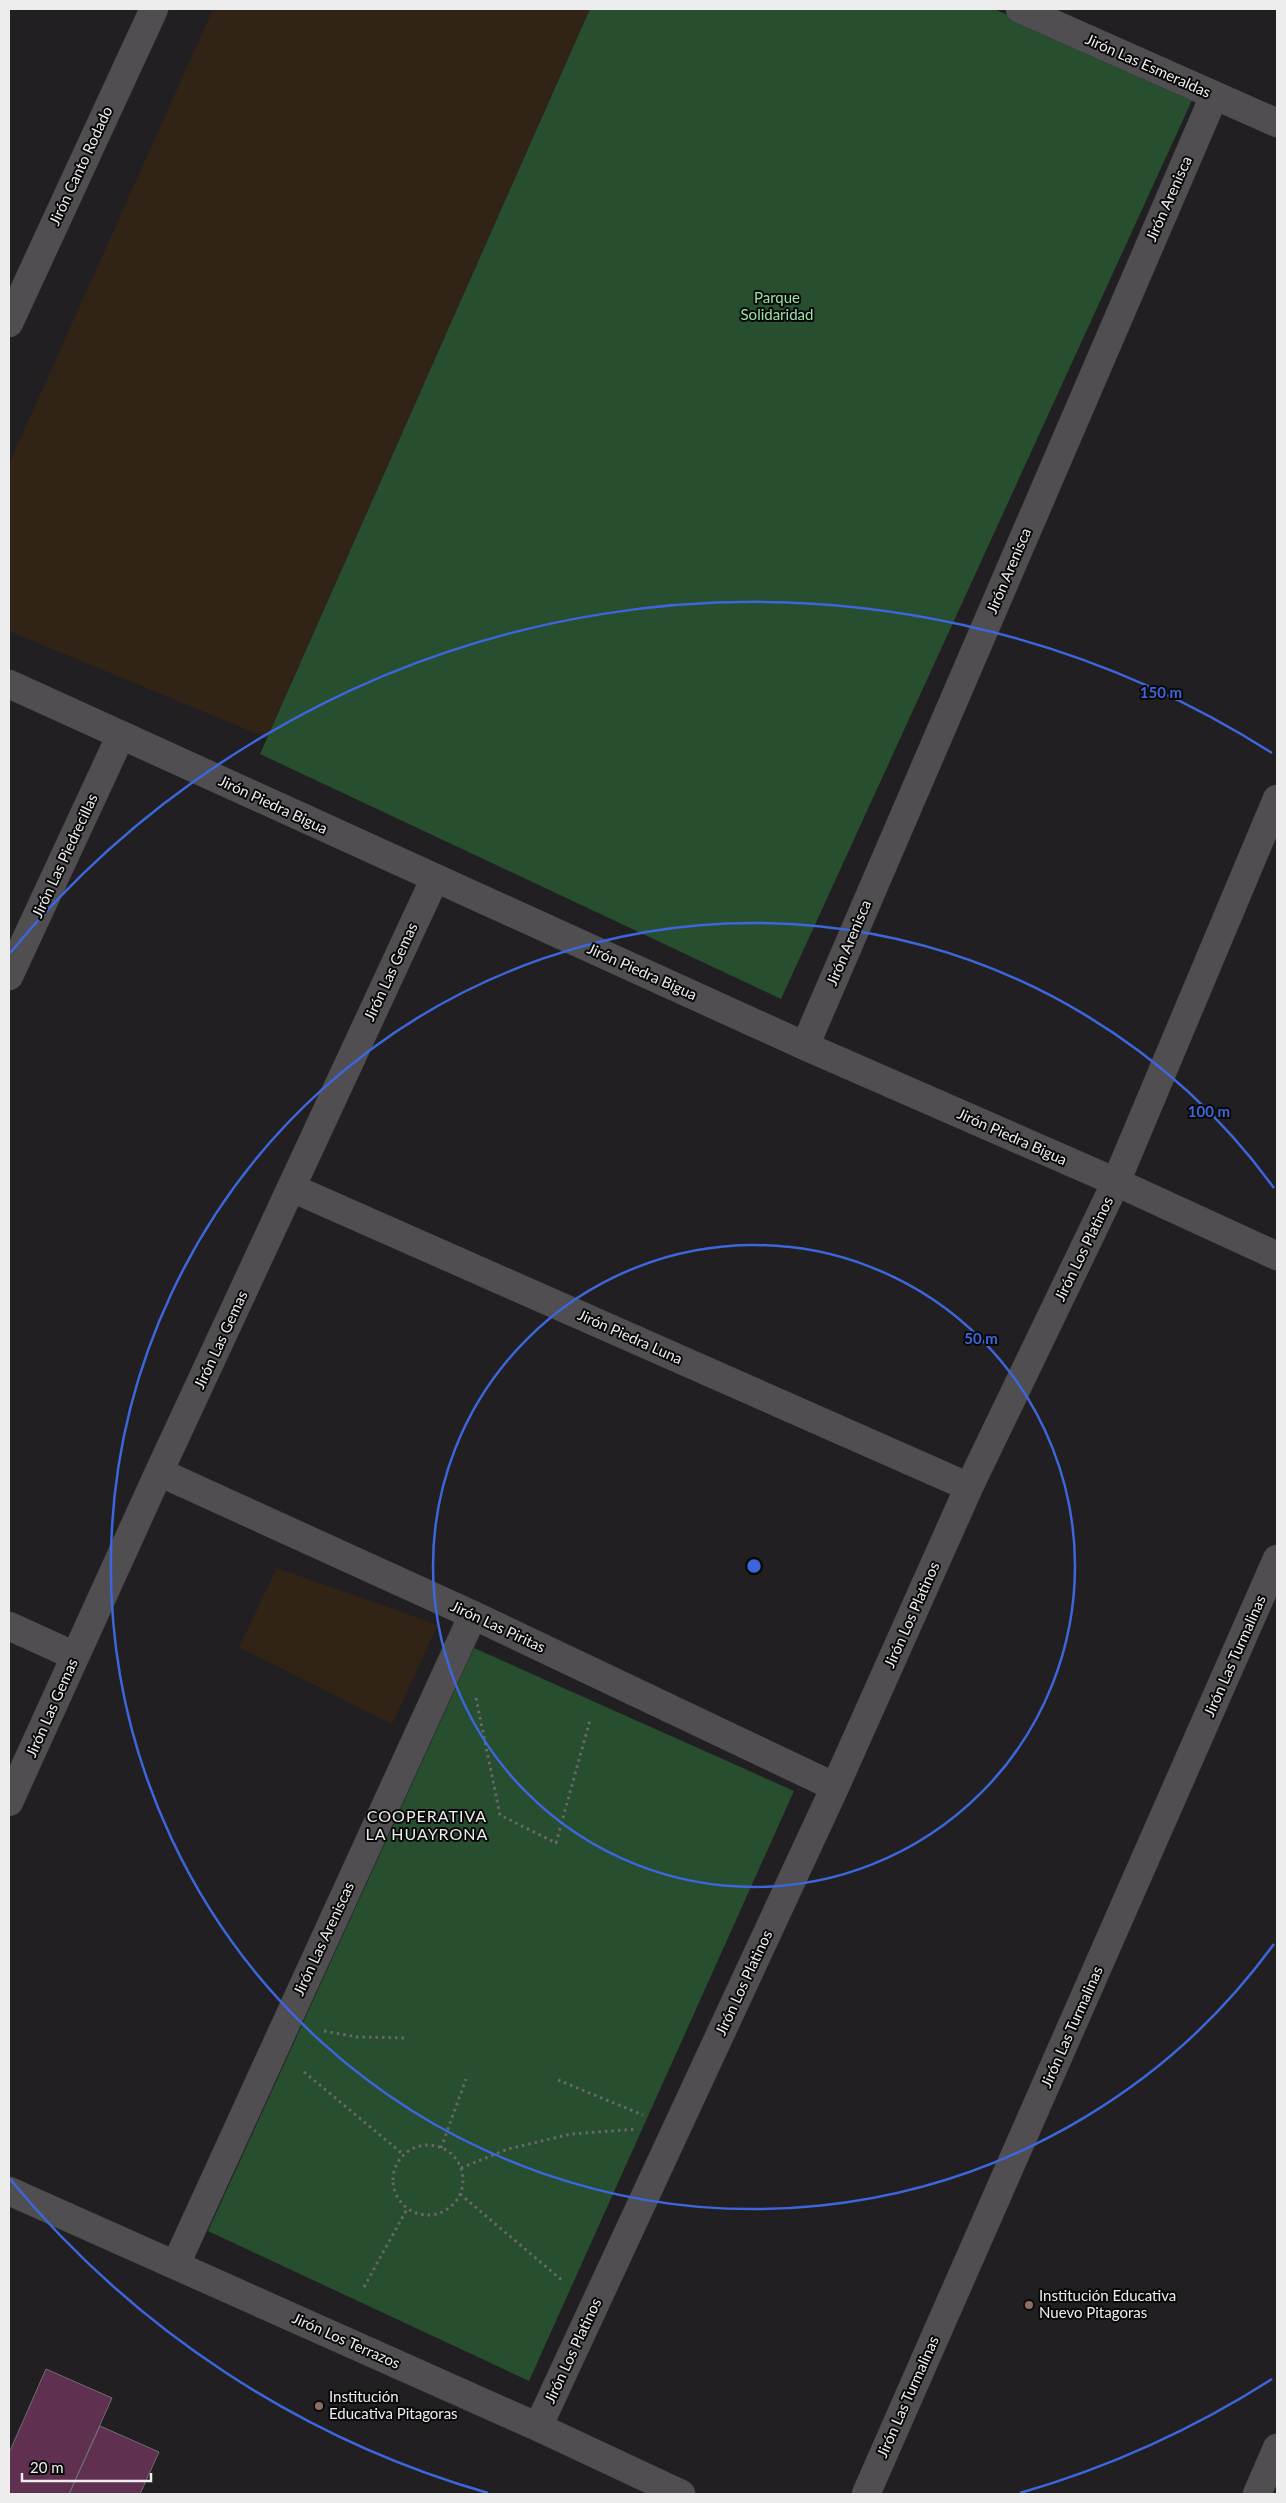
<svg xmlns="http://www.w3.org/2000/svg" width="1286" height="2503" font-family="Lato,sans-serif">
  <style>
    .education { fill: #312417 }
    .green { fill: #274e2f }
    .building { fill: #5f304f; stroke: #716d70 }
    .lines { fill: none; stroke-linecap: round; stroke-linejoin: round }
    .minor-casing { stroke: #3d3b3d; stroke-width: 29 }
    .tertiary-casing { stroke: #3d3b3d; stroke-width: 29 }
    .secondary-casing { stroke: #3d3b3d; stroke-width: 29 }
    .path { stroke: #696769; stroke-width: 3; stroke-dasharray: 2.5 4; stroke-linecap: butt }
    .minor { stroke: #514e51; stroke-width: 28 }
    .tertiary { stroke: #514e51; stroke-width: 28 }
    .secondary { stroke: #514e51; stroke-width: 28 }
    .ring { fill: none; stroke: #3c66db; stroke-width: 2.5 }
    .education-dot { fill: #8d6e63; stroke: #0a090a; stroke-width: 2 }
    .labels { text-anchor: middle; stroke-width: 4; stroke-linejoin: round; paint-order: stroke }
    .street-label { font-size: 15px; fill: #eeedee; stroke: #0a090a }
    .park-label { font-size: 15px; fill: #99e3a6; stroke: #0a090a }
    .poi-label { font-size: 15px; fill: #eeedee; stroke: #0a090a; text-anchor: start }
    .neighbourhood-label { font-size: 16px; letter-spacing: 1px; fill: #eeedee; stroke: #0a090a }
    .centre { fill: #3c66db; stroke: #0a090a; stroke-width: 2.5 }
    .ring-label { font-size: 15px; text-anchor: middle; font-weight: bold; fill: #3c66db; stroke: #0a090a; stroke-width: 4; stroke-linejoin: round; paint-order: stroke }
  </style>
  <rect width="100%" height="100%" fill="#211f21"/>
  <path class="education" d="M 213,9 L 590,9 L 267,738 L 9,631 L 9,464 Z
    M 277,1568 L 438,1625 L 392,1724 L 239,1647 Z"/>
  <path class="green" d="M 590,9 L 994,9 L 1193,98 L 781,999 L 260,754 Z
    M 474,1648 L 794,1791 L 529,2381 L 208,2231 Z"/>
  <path class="building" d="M 46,2369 L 112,2398 L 69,2494 L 9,2494 L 9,2453 Z
    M 100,2426 L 159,2452 L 140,2494 L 69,2494 Z"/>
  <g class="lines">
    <defs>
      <path id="minor" d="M 1020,9 L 1277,123
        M 9,323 L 154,9
        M 9,976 L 121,735
        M 805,1046 L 1214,96
        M 292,1188 L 969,1487
        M 159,1472 L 473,1615 L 835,1787
        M 9,1626 L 75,1656
        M 9,1802 L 159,1472 L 435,878
        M 9,2191 L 538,2427 L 681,2494
        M 176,2264 L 473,1615
        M 538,2427 L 835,1787 L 969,1487 L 1116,1182 L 1277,799
        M 866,2494 L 1277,1559"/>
      <path id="tertiary" d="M 9,684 L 805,1046 L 1116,1182 L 1277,1256"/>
      <path id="secondary" d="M 1257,2494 L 1277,2448"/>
    </defs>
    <use href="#minor" class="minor-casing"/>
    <use href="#tertiary" class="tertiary-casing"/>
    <use href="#secondary" class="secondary-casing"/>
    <path class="path" d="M 476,1698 L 500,1815 L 556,1843 L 590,1720
      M 324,2031 L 357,2037 L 408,2038
      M 304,2072 L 404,2155
      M 558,2080 L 643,2115
      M393 2180a35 35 0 1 1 70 0a35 35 0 1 1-70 0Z
      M 441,2148 L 466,2079
      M 461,2168 L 508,2149 L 571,2134 L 637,2129
      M 460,2194 L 564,2282
      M 364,2287 L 407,2209"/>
    <use href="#minor" class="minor"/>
    <use href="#tertiary" class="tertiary"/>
    <use href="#secondary" class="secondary"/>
  </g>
  <g class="ring">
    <circle cx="754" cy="1566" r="321"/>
    <path d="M1274 1944A643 643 0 1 1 1274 1188"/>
    <path d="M1272 2379A964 964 0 0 1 1020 2493M488 2493A964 964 0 0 1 10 2179M10 953A964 964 0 0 1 1272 753"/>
  </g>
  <g class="education-dot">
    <circle cx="1029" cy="2305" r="5"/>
    <circle cx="319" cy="2406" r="5"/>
  </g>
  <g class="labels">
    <g class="street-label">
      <text transform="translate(1148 66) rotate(24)" y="5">Jirón Las Esmeraldas</text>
      <text transform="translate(81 166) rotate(-65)" y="5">Jirón Canto Rodado</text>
      <text transform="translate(1169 199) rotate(-66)" y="5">Jirón Arenisca</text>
      <text transform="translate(1009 571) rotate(-67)" y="5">Jirón Arenisca</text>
      <text transform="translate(273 805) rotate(25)" y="5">Jirón Piedra Bigua</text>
      <text transform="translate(65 856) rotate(-65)" y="5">Jirón Las Piedrecillas</text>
      <text transform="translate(849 943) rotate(-67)" y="5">Jirón Arenisca</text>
      <text transform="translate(391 972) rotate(-65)" y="5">Jirón Las Gemas</text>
      <text transform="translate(642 972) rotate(24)" y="5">Jirón Piedra Bigua</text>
      <text transform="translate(1012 1137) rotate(24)" y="5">Jirón Piedra Bigua</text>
      <text transform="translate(1084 1249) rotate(-64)" y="5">Jirón Los Platinos</text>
      <text transform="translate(630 1337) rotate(24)" y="5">Jirón Piedra Luna</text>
      <text transform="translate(221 1340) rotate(-65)" y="5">Jirón Las Gemas</text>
      <text transform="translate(912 1615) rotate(-66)" y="5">Jirón Los Platinos</text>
      <text transform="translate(498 1627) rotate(25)" y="5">Jirón Las Piritas</text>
      <text transform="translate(1235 1656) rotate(-66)" y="5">Jirón Las Turmalinas</text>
      <text transform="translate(52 1708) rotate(-66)" y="5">Jirón Las Gemas</text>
      <text transform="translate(324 1939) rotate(-65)" y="5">Jirón Las Areniscas</text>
      <text transform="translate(744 1983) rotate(-65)" y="5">Jirón Los Platinos</text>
      <text transform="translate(1072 2027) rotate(-66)" y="5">Jirón Las Turmalinas</text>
      <text transform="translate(346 2341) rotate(24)" y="5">Jirón Los Terrazos</text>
      <text transform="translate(573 2351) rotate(-65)" y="5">Jirón Los Platinos</text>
      <text transform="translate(908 2397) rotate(-66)" y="5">Jirón Las Turmalinas</text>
    </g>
    <g class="park-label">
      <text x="777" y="303">Parque<tspan x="777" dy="17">Solidaridad</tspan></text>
    </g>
    <g class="poi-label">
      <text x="1039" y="2301">Institución Educativa<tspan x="1039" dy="17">Nuevo Pitagoras</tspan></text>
      <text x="329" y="2402">Institución<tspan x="329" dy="17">Educativa Pitagoras</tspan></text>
    </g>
    <g class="neighbourhood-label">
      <text x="427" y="1822">COOPERATIVA<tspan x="427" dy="18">LA HUAYRONA</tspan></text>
    </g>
  </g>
  <circle cx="754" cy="1566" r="8" class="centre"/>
  <g class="ring-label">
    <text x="1161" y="698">150 m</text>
    <text x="1209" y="1117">100 m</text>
    <text x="981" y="1344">50 m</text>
  </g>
  <rect width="1286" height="2503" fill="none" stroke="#eeedee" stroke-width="20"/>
  <path d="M22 2473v8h129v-8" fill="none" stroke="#eeedee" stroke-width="2.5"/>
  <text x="30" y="2473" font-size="15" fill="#eeedee" stroke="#0a090a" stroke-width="4" paint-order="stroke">20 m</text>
</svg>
